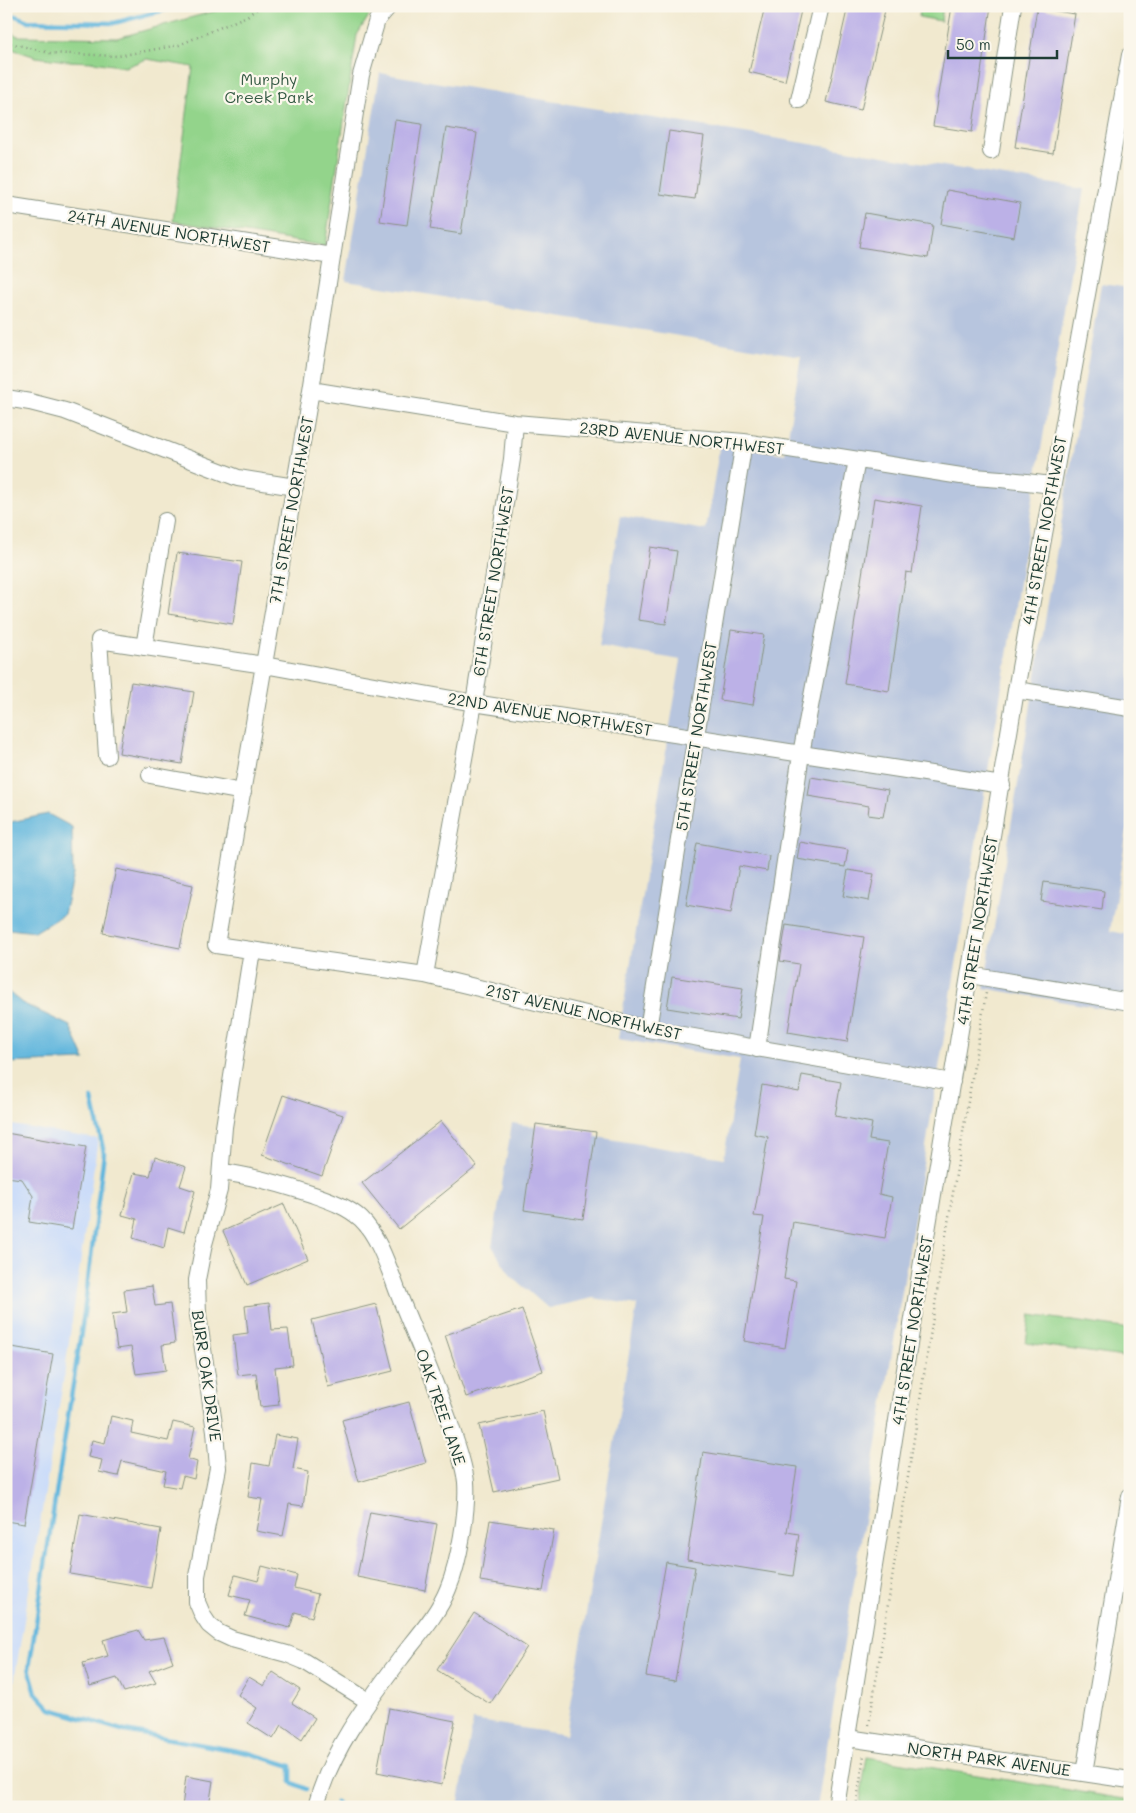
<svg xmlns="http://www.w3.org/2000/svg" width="1136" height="1813" font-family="Mali,sans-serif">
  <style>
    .built { fill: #cadcf9 }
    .industrial { fill: #b7c5de }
    .green { fill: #93d48b; stroke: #598860 }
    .water { fill: #61b6dd; stroke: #407a88 }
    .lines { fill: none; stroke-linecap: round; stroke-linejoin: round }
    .stream { stroke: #61b6dd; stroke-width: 4.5 }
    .building { fill: #bcb1e7 }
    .minor-casing { stroke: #889382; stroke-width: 18 }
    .path { stroke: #889382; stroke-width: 2.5; stroke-dasharray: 1 4; stroke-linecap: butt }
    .minor { stroke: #fff; stroke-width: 16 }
    .labels { text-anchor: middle; stroke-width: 4.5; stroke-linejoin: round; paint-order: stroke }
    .park-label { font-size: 16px; fill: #365b45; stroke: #fbf7ec }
    .street-label { font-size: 16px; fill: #1f3d34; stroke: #fbf7ec }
  </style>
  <rect width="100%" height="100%" fill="#fbf7ec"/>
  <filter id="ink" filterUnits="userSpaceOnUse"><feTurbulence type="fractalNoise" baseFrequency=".02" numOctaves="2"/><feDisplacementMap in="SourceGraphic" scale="10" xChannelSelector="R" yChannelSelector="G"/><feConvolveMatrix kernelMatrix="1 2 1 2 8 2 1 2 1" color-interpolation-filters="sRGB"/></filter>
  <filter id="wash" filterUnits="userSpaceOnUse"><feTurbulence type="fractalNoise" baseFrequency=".0096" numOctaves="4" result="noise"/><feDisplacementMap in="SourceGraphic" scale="20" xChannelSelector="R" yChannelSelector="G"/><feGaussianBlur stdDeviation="1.12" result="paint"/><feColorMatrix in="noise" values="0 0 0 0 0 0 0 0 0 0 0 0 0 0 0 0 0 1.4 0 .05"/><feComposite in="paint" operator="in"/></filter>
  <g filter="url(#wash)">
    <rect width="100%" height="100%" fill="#f1e9cf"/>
    <path class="built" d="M 6,1124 L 98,1139 L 65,1370 L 6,1731 Z"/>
    <path class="industrial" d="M 380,73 L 1084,189 L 817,1807 L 458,1807 L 473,1720 L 566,1735 L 637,1305 L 593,1298 L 548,1308 L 511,1276 L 492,1246 L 512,1123 L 724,1158 L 740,1059 L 618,1039 L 681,660 L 599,646 L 620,516 L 706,530 L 720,444 L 785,454 L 801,356 L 346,281 Z
      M 1101,284 L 1130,288 L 1130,813 L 1110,931 L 1130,935 L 1130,1013 L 984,988 Z"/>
    <path class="green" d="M 233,6 L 375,6 L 357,35 L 325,246 L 173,221 L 193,67 L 147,59 L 125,67 L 94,62 L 67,61 L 36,57 L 6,47 L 6,30 L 18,36 L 117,38 Z
      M 920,6 L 943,6 L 941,21 L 919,17 Z
      M 1030,1315 L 1130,1329 L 1130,1358 L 1026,1343 Z
      M 867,1757 L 1130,1800 L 1130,1807 L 859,1807 Z"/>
    <path class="water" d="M 48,814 L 72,827 L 73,874 L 64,914 L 35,932 L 9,929 L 6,924 L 6,823 Z
      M 6,990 L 22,1003 L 70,1026 L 85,1060 L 6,1063 Z"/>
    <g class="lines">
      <path class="stream" d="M 6,12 L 28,21 L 114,23 L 180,6
        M 92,1099 L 104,1153 L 84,1313 L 29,1668 L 36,1693 L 51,1709 L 125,1731 L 249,1753 L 291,1766 L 291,1782 L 306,1789
        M 336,1802 L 339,1807"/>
    </g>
    <g id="blocks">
      <path class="building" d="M 765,6 L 802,6 L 785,81 L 749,72 Z
        M 848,6 L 886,6 L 861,110 L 826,102 Z
        M 952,6 L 991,6 L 972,132 L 933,126 Z
        M 1037,8 L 1075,14 L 1053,153 L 1015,147 Z
        M 395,120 L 422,124 L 407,225 L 380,221 Z
        M 446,128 L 477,133 L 461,234 L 430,229 Z
        M 669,131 L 704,136 L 695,199 L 660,194 Z
        M 947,190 L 1020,203 L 1014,237 L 941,224 Z
        M 865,213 L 933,225 L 928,258 L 859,247 Z
        M 874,498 L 922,506 L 912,573 L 906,572 L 889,691 L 845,684 Z
        M 650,547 L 677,551 L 666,624 L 638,620 Z
        M 177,553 L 242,562 L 233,624 L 168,614 Z
        M 731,630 L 764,635 L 753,705 L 720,700 Z
        M 131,682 L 194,692 L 182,764 L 119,753 Z
        M 811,777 L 888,790 L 883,817 L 868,815 L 869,806 L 808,796 Z
        M 800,842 L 848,850 L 845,867 L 797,859 Z
        M 697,843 L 769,856 L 767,871 L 739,866 L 731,913 L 686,905 Z
        M 116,869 L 193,885 L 180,948 L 103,933 Z
        M 848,870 L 874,874 L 869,901 L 843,896 Z
        M 1044,882 L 1104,891 L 1102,910 L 1041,901 Z
        M 786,925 L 864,937 L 847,1042 L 788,1032 L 799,964 L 780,961 Z
        M 672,977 L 743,988 L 738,1019 L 667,1008 Z
        M 802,1075 L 841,1082 L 835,1116 L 872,1123 L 869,1140 L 888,1143 L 879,1194 L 892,1197 L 885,1238 L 793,1222 L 784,1279 L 796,1281 L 785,1348 L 744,1341 L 764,1217 L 754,1216 L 768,1137 L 754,1134 L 762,1085 L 799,1092 Z
        M 283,1095 L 343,1115 L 322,1176 L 262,1155 Z
        M 441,1121 L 477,1166 L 399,1229 L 362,1183 Z
        M 536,1124 L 596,1132 L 583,1219 L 524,1210 Z
        M 6,1133 L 86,1147 L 72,1229 L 29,1222 L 33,1196 L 22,1179 L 6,1177 Z
        M 155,1157 L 186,1167 L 180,1186 L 195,1191 L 184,1232 L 168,1227 L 164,1248 L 133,1238 L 137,1219 L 122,1215 L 134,1173 L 150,1176 Z
        M 284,1204 L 308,1259 L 247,1285 L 223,1231 Z
        M 152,1286 L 155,1306 L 170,1304 L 175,1343 L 162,1345 L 166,1370 L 136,1374 L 131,1347 L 117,1349 L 112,1314 L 127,1312 L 124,1290 Z
        M 269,1303 L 272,1330 L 288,1329 L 293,1365 L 275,1367 L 279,1405 L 260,1407 L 256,1373 L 238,1375 L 233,1335 L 248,1333 L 245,1306 Z
        M 376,1304 L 393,1371 L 328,1387 L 312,1320 Z
        M 522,1309 L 543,1371 L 466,1397 L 445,1335 Z
        M 6,1346 L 53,1354 L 24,1524 L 6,1521 Z
        M 409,1402 L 426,1463 L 359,1482 L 342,1420 Z
        M 543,1411 L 558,1478 L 494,1492 L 479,1425 Z
        M 111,1416 L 133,1421 L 131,1433 L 168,1441 L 173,1422 L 195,1427 L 188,1459 L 197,1462 L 194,1479 L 183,1476 L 180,1488 L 163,1485 L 166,1471 L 122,1461 L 118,1476 L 99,1472 L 102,1460 L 88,1457 L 92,1440 L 105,1443 Z
        M 275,1435 L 298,1439 L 293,1469 L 308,1472 L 303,1506 L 289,1504 L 283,1536 L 256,1531 L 262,1499 L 248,1497 L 253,1463 L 269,1466 Z
        M 703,1452 L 797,1467 L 787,1532 L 799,1534 L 793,1576 L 687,1559 Z
        M 370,1512 L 437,1524 L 425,1590 L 357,1577 Z
        M 80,1514 L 161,1529 L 151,1588 L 70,1574 Z
        M 490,1520 L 554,1530 L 543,1591 L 480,1581 Z
        M 666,1562 L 695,1567 L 675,1681 L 646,1676 Z
        M 262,1566 L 297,1575 L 294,1588 L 318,1594 L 312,1617 L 295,1612 L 290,1628 L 245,1616 L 250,1600 L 229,1595 L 235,1575 L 258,1581 Z
        M 474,1613 L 527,1647 L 490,1704 L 437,1670 Z
        M 138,1630 L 144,1640 L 164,1637 L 173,1662 L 149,1671 L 156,1683 L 124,1692 L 117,1678 L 90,1686 L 83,1663 L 108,1656 L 103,1640 Z
        M 273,1672 L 300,1690 L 292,1703 L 315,1718 L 302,1739 L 282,1725 L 273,1739 L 248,1723 L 257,1708 L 238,1695 L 249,1677 L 264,1686 Z
        M 389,1708 L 455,1721 L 442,1785 L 377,1772 Z
        M 186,1776 L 213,1781 L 209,1807 L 182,1807 Z"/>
    </g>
  </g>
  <g filter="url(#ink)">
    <use href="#blocks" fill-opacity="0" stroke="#889382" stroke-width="1"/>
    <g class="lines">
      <defs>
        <path id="minor" d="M 389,6 L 377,20 L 361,75 L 311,390 L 216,945 L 425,975 L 648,1029 L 952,1082
          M 799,100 L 821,6
          M 991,151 L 1013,6
          M 6,205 L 332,256
          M 311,390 L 515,423 L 744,442 L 961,476 L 1001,479 L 1052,485
          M 6,398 L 30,402 L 65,411 L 238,478 L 295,487
          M 144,647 L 165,521
          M 1016,690 L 1130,708
          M 107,756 L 99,640 L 264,665 L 474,703 L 1002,785
          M 150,775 L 243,792
          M 252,950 L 224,1127 L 219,1190 L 204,1244 L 197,1280 L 198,1315 L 215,1431 L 218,1468 L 197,1576 L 197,1602 L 203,1616 L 209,1625 L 219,1633 L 232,1639 L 287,1654 L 304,1661 L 368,1701
          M 425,975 L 474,703 L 512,459 L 515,423
          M 970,975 L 1130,1002
          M 648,1029 L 744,442
          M 757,1049 L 801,754 L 857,460
          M 222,1172 C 253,1176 281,1184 311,1194 C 328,1200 347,1206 361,1219 C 381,1238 392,1279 403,1305 C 419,1344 436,1384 450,1424 C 456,1443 464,1463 466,1482 C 468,1510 459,1563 448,1589 C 438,1614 418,1636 401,1658 C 367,1703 330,1751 316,1807
          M 848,1738 L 1130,1780
          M 1084,1773 L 1130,1496
          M 836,1807 L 924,1249 L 1016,690 L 1130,55"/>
      </defs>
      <use href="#minor" class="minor-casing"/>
      <path class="path" d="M 6,42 L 50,53 L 118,56 L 179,45 L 247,16 L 261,6
        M 869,1725 L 945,1241 L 986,993
        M 856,1807 L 864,1755"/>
      <use href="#minor" class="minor"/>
    </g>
  </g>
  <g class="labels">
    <g class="park-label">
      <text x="269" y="85">Murphy<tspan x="269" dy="18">Creek Park</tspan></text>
    </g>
    <g class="street-label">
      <text transform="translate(169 231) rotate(9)" y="6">24TH AVENUE NORTHWEST</text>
      <text transform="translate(682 438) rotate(6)" y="6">23RD AVENUE NORTHWEST</text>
      <text transform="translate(291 510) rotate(-80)" y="6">7TH STREET NORTHWEST</text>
      <text transform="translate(1044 530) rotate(-80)" y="6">4TH STREET NORTHWEST</text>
      <text transform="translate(493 581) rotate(-81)" y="6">6TH STREET NORTHWEST</text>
      <text transform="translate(550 714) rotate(9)" y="6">22ND AVENUE NORTHWEST</text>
      <text transform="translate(696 736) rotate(-81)" y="6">5TH STREET NORTHWEST</text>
      <text transform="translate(977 930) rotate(-81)" y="6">4TH STREET NORTHWEST</text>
      <text transform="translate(584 1012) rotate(13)" y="6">21ST AVENUE NORTHWEST</text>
      <text transform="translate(912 1330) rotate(-81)" y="6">4TH STREET NORTHWEST</text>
      <text transform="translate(207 1376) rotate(82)" y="6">BURR OAK DRIVE</text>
      <text transform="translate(441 1407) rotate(71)" y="6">OAK TREE LANE</text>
      <text transform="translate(989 1759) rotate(8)" y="6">NORTH PARK AVENUE</text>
    </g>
  </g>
  <rect width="1136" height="1813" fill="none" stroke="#fbf7ec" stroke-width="25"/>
  <path d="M948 50v8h109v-8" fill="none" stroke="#1f3d34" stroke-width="2.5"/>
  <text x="956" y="50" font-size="15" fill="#1f3d34" stroke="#fbf7ec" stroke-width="4" paint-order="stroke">50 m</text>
</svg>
